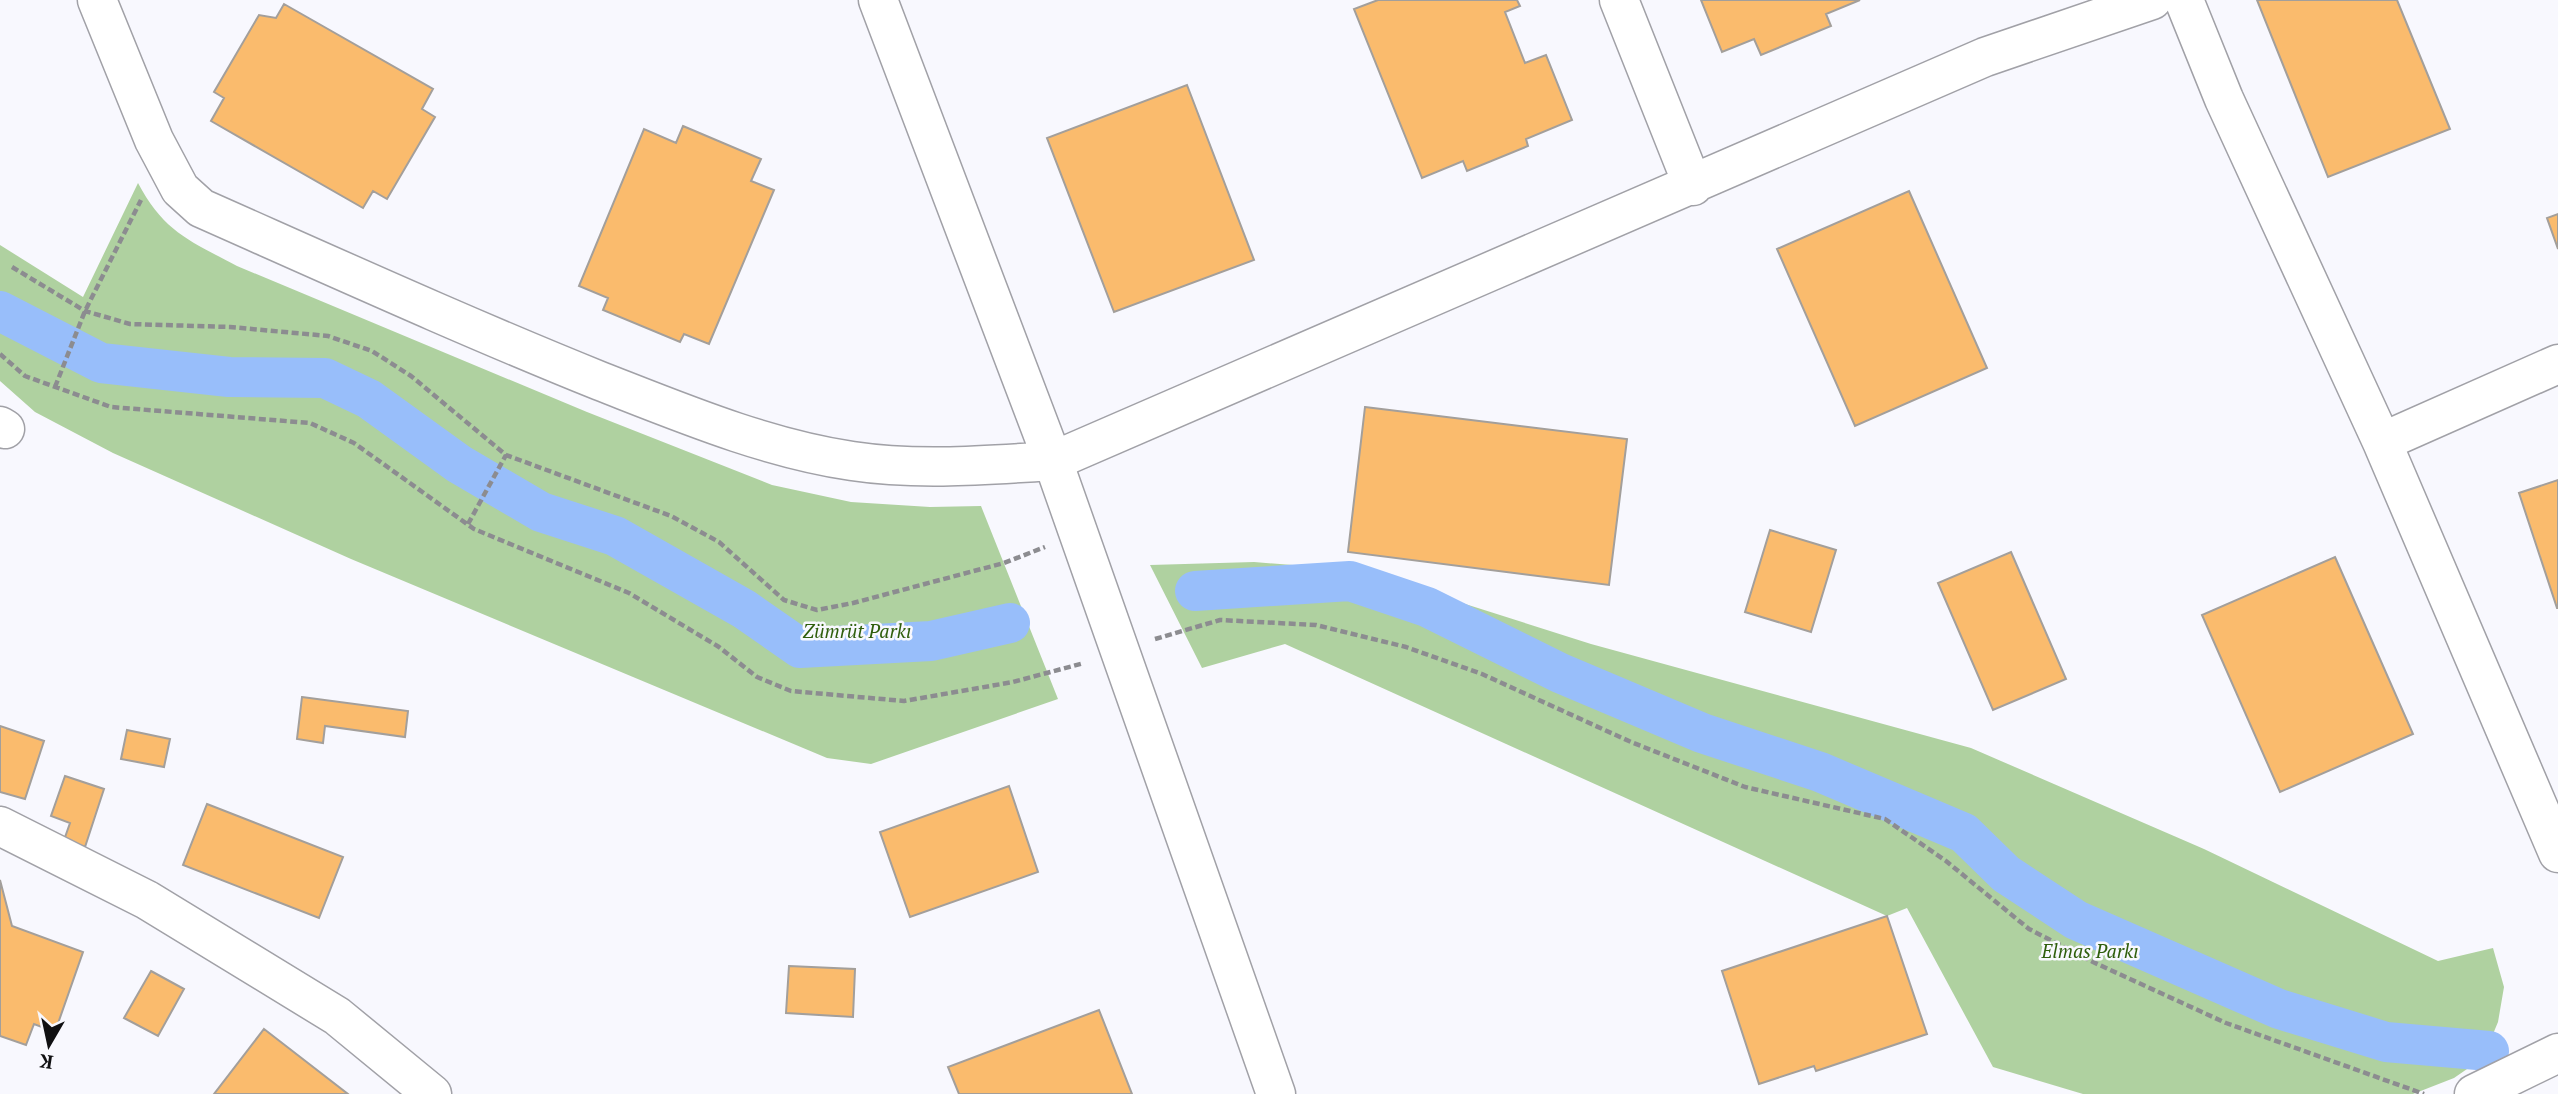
<svg xmlns="http://www.w3.org/2000/svg" width="2558" height="1094" font-family="'PT Serif',serif">
  <style>
    .green { fill: #afd1a0 }
    .lines { fill: none; stroke-linecap: round; stroke-linejoin: round }
    .canal { stroke: #98befa; stroke-width: 40 }
    .building { fill: #fabb6d; stroke: #a39f9b; stroke-width: 2 }
    .minor-casing { stroke: #a1a1a7; stroke-width: 41 }
    .path { stroke: #8c8c90; stroke-width: 4.5; stroke-dasharray: 7 3.5; stroke-linecap: butt }
    .minor { stroke: #fff; stroke-width: 38 }
    .labels { text-anchor: middle; stroke-width: 5; stroke-linejoin: round; paint-order: stroke }
    .park-label { font-size: 19px; font-style: italic; fill: #2f5e0d; stroke: #f8f8fe }
  </style>
  <rect width="100%" height="100%" fill="#f8f8fe"/>
  <path class="green" d="M 138,183 C 164,232 190,241 237,266 L 587,412 L 772,485 L 851,502 L 930,507 L 981,506 L 1058,699 L 871,764 L 827,758 L 351,559 L 113,453 L 35,412 L 0,381 L 0,245 L 83,297 Z
    M 1254,562 L 1358,570 L 1591,644 L 1971,748 L 2204,849 L 2438,961 L 2493,948 L 2504,987 L 2498,1022 L 2483,1058 L 2454,1078 L 2413,1094 L 2083,1094 L 1993,1067 L 1907,908 L 1887,916 L 1285,644 L 1202,668 L 1150,565 Z"/>
  <g class="lines">
    <path class="canal" d="M 0,311 L 101,363 L 229,377 L 325,378 L 369,399 L 459,464 L 541,512 L 615,536 L 744,609 L 800,648 L 931,641 L 1010,623
      M 1195,591 L 1350,581 L 1427,607 L 1560,673 L 1702,733 L 1820,772 L 1964,833 L 2006,874 L 2076,920 L 2279,1009 L 2386,1042 L 2489,1051"/>
  </g>
  <path class="building" d="M 1378,0 L 1517,0 L 1520,6 L 1505,12 L 1525,63 L 1546,55 L 1572,120 L 1526,139 L 1528,146 L 1467,171 L 1463,161 L 1422,178 L 1354,9 Z
    M 1701,0 L 1860,0 L 1826,14 L 1831,26 L 1761,55 L 1754,39 L 1722,52 Z
    M 2257,0 L 2397,0 L 2450,129 L 2328,177 Z
    M 284,4 L 433,89 L 422,109 L 435,117 L 387,199 L 373,191 L 363,208 L 211,121 L 224,98 L 214,92 L 259,15 L 276,18 Z
    M 1187,85 L 1254,260 L 1114,312 L 1047,138 Z
    M 683,126 L 761,159 L 751,181 L 774,190 L 709,344 L 684,334 L 680,342 L 603,310 L 608,298 L 579,286 L 644,129 L 676,143 Z
    M 1909,191 L 1987,368 L 1855,426 L 1777,249 Z
    M 2558,214 L 2558,249 L 2547,218 Z
    M 1365,407 L 1627,439 L 1609,585 L 1348,552 Z
    M 2558,480 L 2558,608 L 2557,608 L 2519,493 Z
    M 1770,530 L 1836,550 L 1811,632 L 1745,612 Z
    M 2011,552 L 2066,679 L 1993,710 L 1938,583 Z
    M 2335,557 L 2413,734 L 2280,792 L 2202,615 Z
    M 302,697 L 408,711 L 405,737 L 325,726 L 323,743 L 297,739 Z
    M 0,726 L 44,741 L 25,799 L 0,792 Z
    M 127,730 L 170,739 L 164,767 L 121,759 Z
    M 65,776 L 104,789 L 85,847 L 64,840 L 70,823 L 51,816 Z
    M 1009,786 L 1038,872 L 910,917 L 880,832 Z
    M 207,804 L 343,857 L 319,918 L 183,865 Z
    M 0,880 L 12,926 L 83,952 L 55,1032 L 34,1024 L 26,1045 L 0,1036 Z
    M 1887,916 L 1927,1034 L 1816,1071 L 1814,1066 L 1759,1084 L 1722,971 Z
    M 789,966 L 855,969 L 853,1017 L 786,1013 Z
    M 151,971 L 184,989 L 158,1036 L 124,1018 Z
    M 1099,1010 L 1132,1094 L 959,1094 L 948,1067 Z
    M 264,1029 L 348,1094 L 214,1094 Z"/>
  <g class="lines">
    <defs>
      <path id="minor" d="M 97,0 L 154,140 L 180,189 L 201,208 C 334,267 466,327 600,381 C 682,413 765,448 852,461 C 918,471 988,465 1053,461 L 1985,57 L 2152,0
        M 878,0 L 1053,461 L 1276,1094
        M 1619,0 L 1693,186
        M 2184,0 L 2224,99 L 2382,442 L 2558,853
        M 0,426 L 5,429
        M 2382,442 L 2558,364
        M 0,826 L 147,900 L 337,1016 L 432,1094
        M 2474,1094 L 2558,1053"/>
    </defs>
    <use href="#minor" class="minor-casing"/>
    <path class="path" d="M 12,267 L 85,311 L 130,324 L 230,327 L 328,336 L 372,351 L 411,376 L 506,455 L 671,516 L 719,542 L 784,600 L 817,610 L 853,603 L 1004,563 L 1045,547
      M 0,354 L 25,376 L 111,407 L 310,423 L 354,443 L 474,529 L 629,593 L 719,647 L 757,677 L 791,691 L 904,701 L 1013,682 L 1084,663
      M 55,387 L 85,311 L 141,200
      M 468,524 L 506,455
      M 1155,639 L 1220,620 L 1316,625 L 1406,647 L 1482,674 L 1631,742 L 1745,787 L 1885,819 L 1946,861 L 2029,929 L 2093,962 L 2226,1023 L 2424,1094"/>
    <use href="#minor" class="minor"/>
  </g>
  <g class="labels">
    <g class="park-label">
      <text x="857" y="638">Zümrüt Parkı</text>
      <text x="2090" y="958">Elmas Parkı</text>
    </g>
  </g>
  <g transform="translate(49 1045) rotate(189)" stroke="#f8f8fe" stroke-width="5" paint-order="stroke">
  <path d="M0-5L12 26L0 18L-12 26Z" fill="#101012"/>
  <text y="-10" font-size="19" font-weight="bold" text-anchor="middle" fill="#101012">K</text>
  </g>
</svg>
